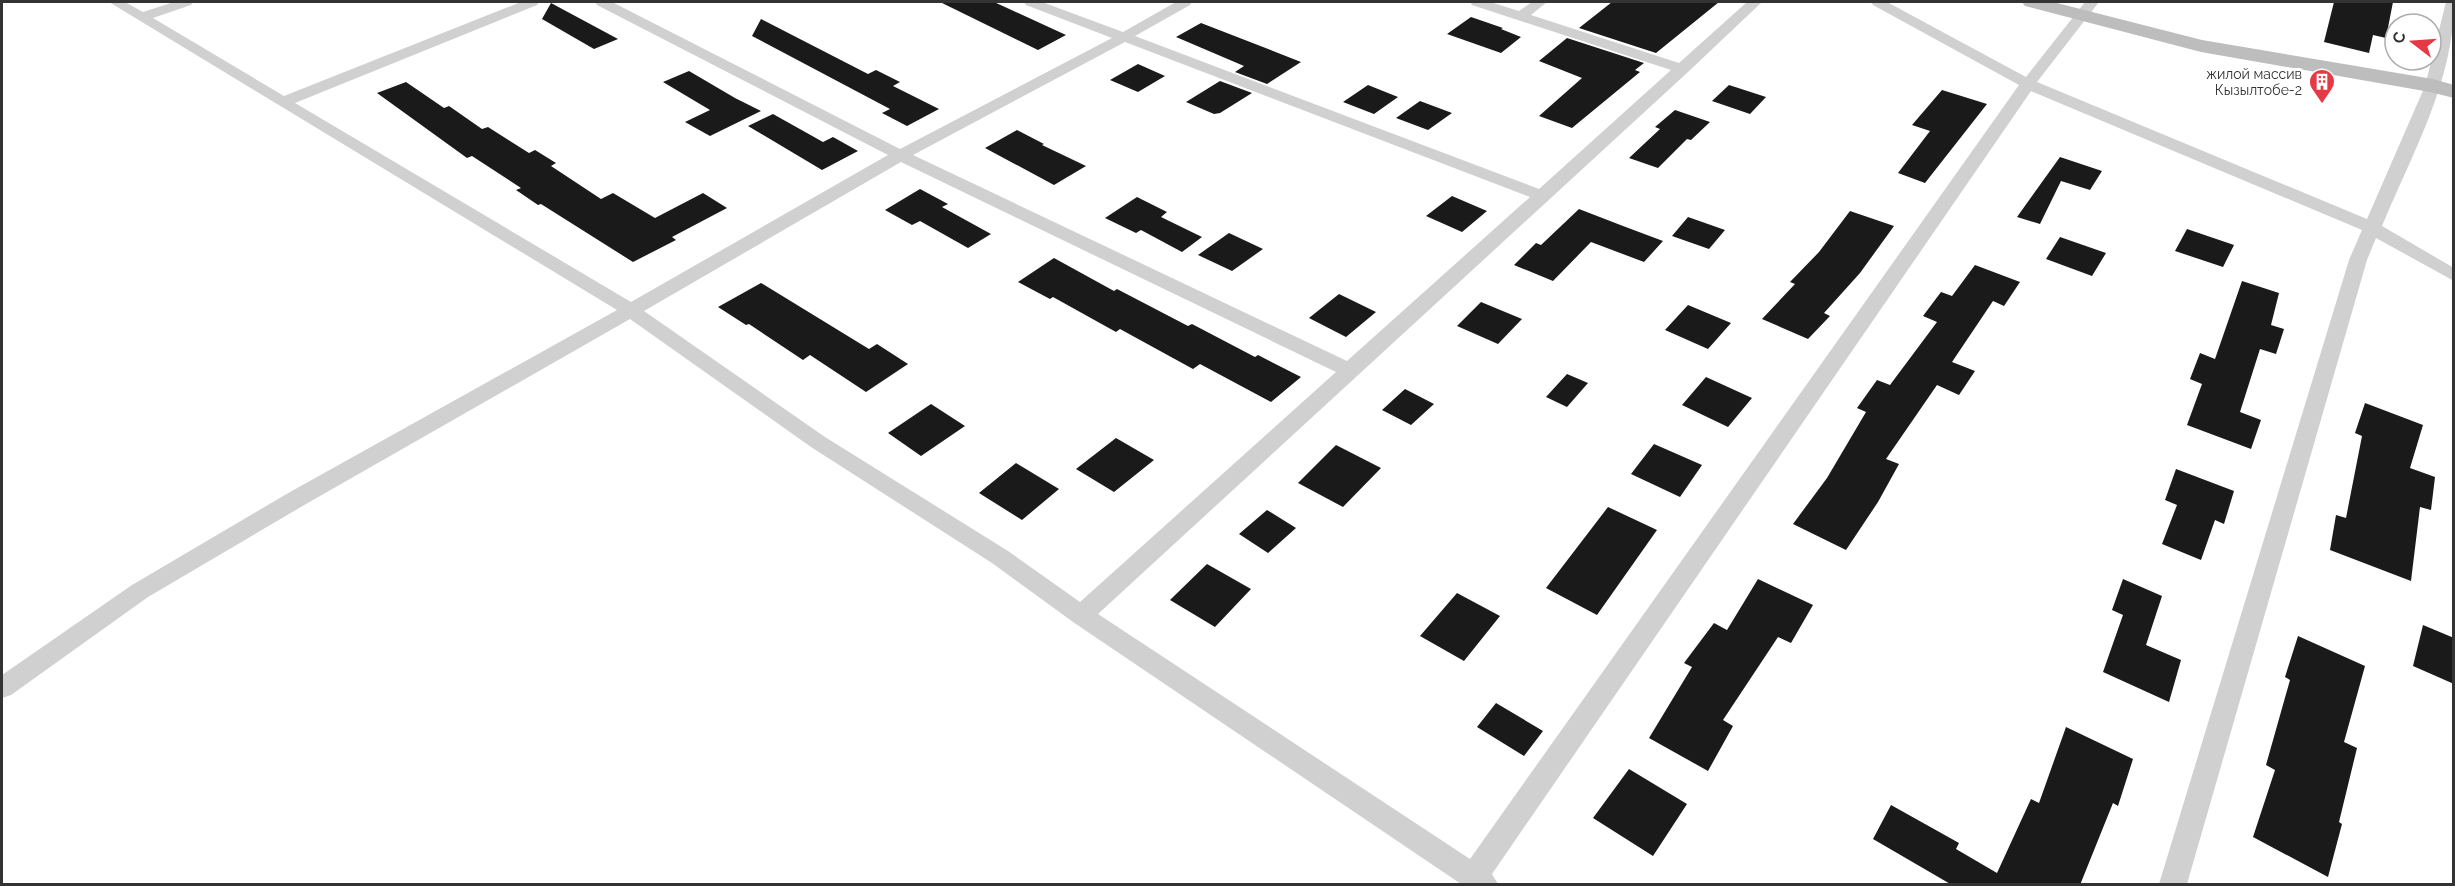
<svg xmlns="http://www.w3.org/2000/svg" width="2455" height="886" font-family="Raleway,sans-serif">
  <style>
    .building { fill: #1a1a1a }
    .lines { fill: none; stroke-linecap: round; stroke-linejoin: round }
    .street { fill: #d0d0d0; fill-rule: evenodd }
    .secondary { fill: #bdbdbd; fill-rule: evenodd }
    .labels { text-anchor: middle; stroke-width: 6; stroke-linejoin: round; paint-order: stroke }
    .far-poi-label { font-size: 14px; fill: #333; stroke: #fff; text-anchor: end }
  </style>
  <rect width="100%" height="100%" fill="#fff"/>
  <path class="building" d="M 940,2 L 994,2 L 1066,35 L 1038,50 Z
    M 1612,2 L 1719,2 L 1656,53 L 1579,28 Z
    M 2334,2 L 2393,2 L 2386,38 L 2373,35 L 2369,53 L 2324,42 Z
    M 551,3 L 618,39 L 594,49 L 542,19 Z
    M 1471,17 L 1503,28 L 1501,29 L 1521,37 L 1501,53 L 1447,34 Z
    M 761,19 L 868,74 L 876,70 L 900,82 L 893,86 L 939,109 L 907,126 L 882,113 L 890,109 L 752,36 Z
    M 1201,23 L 1273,51 L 1301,62 L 1267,84 L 1235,72 L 1244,66 L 1176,37 Z
    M 1567,38 L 1644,63 L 1635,70 L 1640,72 L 1572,128 L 1539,116 L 1582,78 L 1539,61 Z
    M 1138,64 L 1165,76 L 1138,92 L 1110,80 Z
    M 689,71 L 735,98 L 761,111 L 710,136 L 685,122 L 710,110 L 663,82 Z
    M 1220,81 L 1252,93 L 1220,113 L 1214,114 L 1186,102 Z
    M 406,82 L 444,108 L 449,106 L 482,129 L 488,127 L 529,153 L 535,150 L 556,163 L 551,166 L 601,199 L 613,193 L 655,218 L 703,193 L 727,208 L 672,237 L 676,240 L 633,262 L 541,204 L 538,205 L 516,190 L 521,188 L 472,156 L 467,158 L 377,93 Z
    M 1368,85 L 1398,97 L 1374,114 L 1343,102 Z
    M 1729,85 L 1766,97 L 1750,114 L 1712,101 Z
    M 1942,90 L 1987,104 L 1925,183 L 1898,173 L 1930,131 L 1912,125 Z
    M 1420,101 L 1452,113 L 1428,130 L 1396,118 Z
    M 1675,110 L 1710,122 L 1691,140 L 1687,139 L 1658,168 L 1629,158 L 1660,129 L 1655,127 Z
    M 773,114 L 823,142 L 833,137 L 858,151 L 822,170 L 748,126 Z
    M 1017,130 L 1044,144 L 1042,145 L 1086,166 L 1054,185 L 985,148 Z
    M 2060,157 L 2102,171 L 2090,190 L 2061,181 L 2040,224 L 2017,217 Z
    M 920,189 L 948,204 L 942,207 L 991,234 L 968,248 L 920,221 L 912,225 L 885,210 Z
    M 1452,196 L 1487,211 L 1462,232 L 1426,216 Z
    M 1137,197 L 1167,212 L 1161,217 L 1202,237 L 1182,252 L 1141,230 L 1136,233 L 1105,218 Z
    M 1579,209 L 1623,226 L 1663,241 L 1644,262 L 1591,242 L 1553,281 L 1514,265 L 1536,243 L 1541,245 Z
    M 1850,211 L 1894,226 L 1860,273 L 1824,313 L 1830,316 L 1808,339 L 1762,319 L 1795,284 L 1790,282 L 1819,252 Z
    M 1688,217 L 1725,230 L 1709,249 L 1672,236 Z
    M 2187,229 L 2234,245 L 2223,267 L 2175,251 Z
    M 1229,233 L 1263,249 L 1232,271 L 1198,255 Z
    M 2060,237 L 2106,253 L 2092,276 L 2046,259 Z
    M 1054,258 L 1114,291 L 1117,289 L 1188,326 L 1192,324 L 1255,357 L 1258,355 L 1301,377 L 1271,402 L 1200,364 L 1193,369 L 1120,329 L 1116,332 L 1053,297 L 1050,299 L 1018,282 Z
    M 1975,265 L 2020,282 L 2004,306 L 1993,301 L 1952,362 L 1975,371 L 1959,395 L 1937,385 L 1886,459 L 1899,464 L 1878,502 L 1846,550 L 1793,524 L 1827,478 L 1866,412 L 1857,408 L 1877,380 L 1890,385 L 1937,322 L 1923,316 L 1941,292 L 1952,296 Z
    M 2242,281 L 2279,293 L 2271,325 L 2284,329 L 2276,354 L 2260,349 L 2240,412 L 2261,420 L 2251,449 L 2187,425 L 2202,384 L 2190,379 L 2200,353 L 2215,359 Z
    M 761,283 L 869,349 L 877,344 L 908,364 L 866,392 L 810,355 L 803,360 L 749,324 L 746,325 L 718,307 Z
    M 1339,294 L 1376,312 L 1346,337 L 1309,318 Z
    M 1481,302 L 1522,319 L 1498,344 L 1457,326 Z
    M 1688,305 L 1731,323 L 1708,349 L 1665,330 Z
    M 1567,374 L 1588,383 L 1567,407 L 1546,397 Z
    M 1706,377 L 1752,398 L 1728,427 L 1682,405 Z
    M 1405,389 L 1434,404 L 1411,425 L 1382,410 Z
    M 2365,403 L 2423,425 L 2410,468 L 2435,477 L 2431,510 L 2420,507 L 2411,581 L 2330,550 L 2336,515 L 2346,518 L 2362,436 L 2355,433 Z
    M 931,404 L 965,426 L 921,456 L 888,433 Z
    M 1116,438 L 1154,460 L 1114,492 L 1076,469 Z
    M 1654,444 L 1702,465 L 1680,497 L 1631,474 Z
    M 1336,445 L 1381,468 L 1343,507 L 1298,483 Z
    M 1016,463 L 1059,489 L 1022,520 L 979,493 Z
    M 2176,469 L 2234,491 L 2224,524 L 2215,520 L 2201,560 L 2162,544 L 2177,505 L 2165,500 Z
    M 1608,507 L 1657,530 L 1597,615 L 1546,588 Z
    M 1267,510 L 1296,528 L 1268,553 L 1239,534 Z
    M 1207,564 L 1251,589 L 1215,627 L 1170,600 Z
    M 1758,579 L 1813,605 L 1791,643 L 1778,637 L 1723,720 L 1733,726 L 1708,771 L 1649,738 L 1692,667 L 1684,663 L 1714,623 L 1727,630 Z
    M 2123,579 L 2162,596 L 2146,645 L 2181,660 L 2169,702 L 2103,672 L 2123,615 L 2112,610 Z
    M 1457,593 L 1500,616 L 1464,661 L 1420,636 Z
    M 2423,625 L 2454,638 L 2454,684 L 2413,666 Z
    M 2298,636 L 2365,666 L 2344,742 L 2357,748 L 2339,822 L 2342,824 L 2328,877 L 2253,837 L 2275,770 L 2266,765 L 2290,680 L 2285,677 Z
    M 1496,703 L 1543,731 L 1524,756 L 1477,727 Z
    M 2066,727 L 2133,759 L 2118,806 L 2113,803 L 2080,885 L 1952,885 L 1873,839 L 1891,805 L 1959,843 L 1956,849 L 1997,873 L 2031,799 L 2039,803 Z
    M 1629,769 L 1687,804 L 1653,856 L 1593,818 Z"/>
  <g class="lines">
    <path class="street" d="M 109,2 L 125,2 L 143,12 L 174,2 L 193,2 L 191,5 L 153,18 L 284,96 L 521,2 L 539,2 L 537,5 L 295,103 L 631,302 L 888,155 L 597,5 L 595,2 L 612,2 L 900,149 L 1112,38 L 1026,5 L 1024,2 L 1042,2 L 1123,32 L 1176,2 L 1192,2 L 1190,5 L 1135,36 L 1539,189 L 1671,70 L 1472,5 L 1470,2 L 1490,2 L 1519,11 L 1532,2 L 1547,2 L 1531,15 L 1679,63 L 1747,2 L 1762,2 L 1688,72 L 1098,614 L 1470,859 L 2019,85 L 1873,5 L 1871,2 L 1887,2 L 2026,77 L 2085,2 L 2099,2 L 2037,82 L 2367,219 L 2425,86 L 2446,2 L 2454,2 C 2454,81 2412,154 2382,226 L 2454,268 L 2454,281 L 2376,238 L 2367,260 L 2187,884 L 2159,884 L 2349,260 L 2362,230 L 2031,91 L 1492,874 L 1498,884 L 1461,884 L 1073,622 L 992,563 L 811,447 L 630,319 L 306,504 L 148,597 L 11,695 L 2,698 L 2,675 L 132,585 L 290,492 L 617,310 ZM 1125,42 L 1530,197 L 1347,361 L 913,155 ZM 901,162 L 1336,372 L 1080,602 L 1008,551 L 825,437 L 644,311 Z"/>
    <path class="secondary" d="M 2022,2 L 2053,2 L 2202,40 L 2433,79 L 2454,85 L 2454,98 L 2430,92 L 2201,52 L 2025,6 Z"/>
  </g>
  <defs>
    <symbol id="building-pin" viewBox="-11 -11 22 30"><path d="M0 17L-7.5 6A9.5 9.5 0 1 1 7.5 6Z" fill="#e63946" stroke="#fff"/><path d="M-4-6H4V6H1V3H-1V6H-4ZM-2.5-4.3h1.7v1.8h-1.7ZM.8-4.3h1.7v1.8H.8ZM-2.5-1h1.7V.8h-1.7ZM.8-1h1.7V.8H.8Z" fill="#fff"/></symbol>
  </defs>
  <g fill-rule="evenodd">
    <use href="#building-pin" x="2307" y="67" width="30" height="40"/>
  </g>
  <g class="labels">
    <g class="far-poi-label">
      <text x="2302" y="79">жилой массив<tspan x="2302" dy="16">Кызылтобе-2</tspan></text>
    </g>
  </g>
  <rect width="2455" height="886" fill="none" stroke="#333333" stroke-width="6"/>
  <g transform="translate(2413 42) rotate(287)"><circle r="28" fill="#ffffff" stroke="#adadad" stroke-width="1.5"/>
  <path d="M0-4.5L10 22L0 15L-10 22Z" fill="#e63946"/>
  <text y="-9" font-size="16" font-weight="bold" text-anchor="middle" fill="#333333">С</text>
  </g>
</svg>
